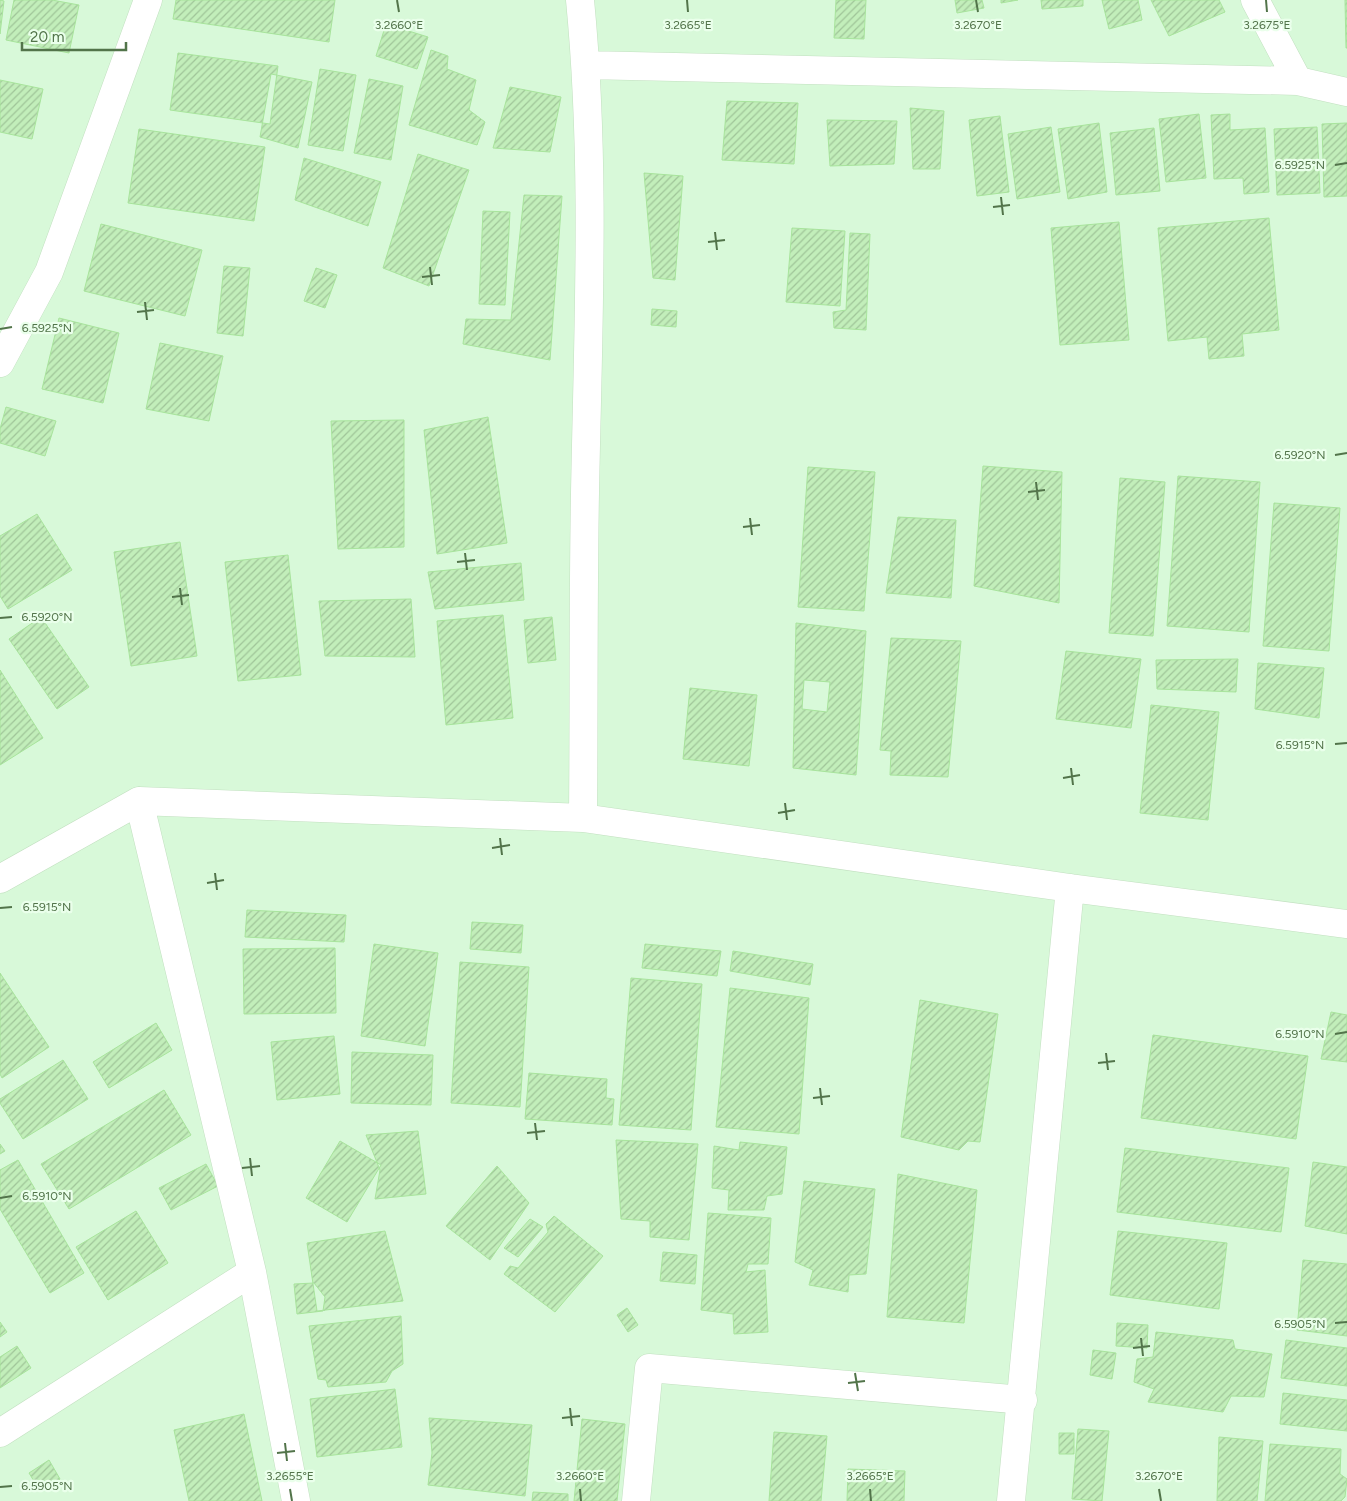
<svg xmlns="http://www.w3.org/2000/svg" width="1347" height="1501" font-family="Figtree,sans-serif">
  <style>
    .residential { fill: #d8f9d9 }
    .building { fill: url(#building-hatch); stroke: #a8e49c; fill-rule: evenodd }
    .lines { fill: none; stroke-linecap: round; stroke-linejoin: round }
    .street-casing { stroke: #c2e0c0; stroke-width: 29 }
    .street { stroke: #fff; stroke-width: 28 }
    .ticks { fill: none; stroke: #52744a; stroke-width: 2 }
    .ticks-label { font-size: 12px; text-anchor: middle; fill: #52744a; stroke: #eaffeb; stroke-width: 4.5; stroke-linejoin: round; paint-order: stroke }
  </style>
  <defs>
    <pattern id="building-hatch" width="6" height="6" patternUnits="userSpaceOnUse" patternTransform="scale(1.25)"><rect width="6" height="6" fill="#c2eeba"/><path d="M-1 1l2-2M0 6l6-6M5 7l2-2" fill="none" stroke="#a0c599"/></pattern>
  </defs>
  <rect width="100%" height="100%" fill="#e4fce6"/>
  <path class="residential" d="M 0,0 L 1347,0 L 1347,1501 L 0,1501 Z"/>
  <path class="building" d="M 0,0 L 4,1 L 0,34 Z
    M 14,0 L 52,0 L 79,5 L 69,53 L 6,40 Z
    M 176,0 L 335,0 L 329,42 L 173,19 Z
    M 836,0 L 866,0 L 864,39 L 834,38 Z
    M 955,0 L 982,0 L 984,8 L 957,13 Z
    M 1001,0 L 1018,0 L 1001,3 Z
    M 1041,0 L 1083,0 L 1083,6 L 1042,9 Z
    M 1102,0 L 1138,0 L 1142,20 L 1109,29 Z
    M 1151,0 L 1219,0 L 1225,12 L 1169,36 Z
    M 1345,0 L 1347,0 L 1347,48 L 1346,48 Z
    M 386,24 L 428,37 L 417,69 L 376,56 Z
    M 431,50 L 448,56 L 447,69 L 476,80 L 469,110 L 485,122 L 477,145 L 409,125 Z
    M 178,53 L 278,66 L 270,124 L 170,110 Z
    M 320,69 L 356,75 L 343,151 L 308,145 Z
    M 271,74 L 312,82 L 298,148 L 260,137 Z
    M 369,79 L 403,86 L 391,160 L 354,153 Z
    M 0,80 L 43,89 L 32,139 L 0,132 Z
    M 510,87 L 561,97 L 550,152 L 493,148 Z
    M 727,101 L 798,103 L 794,164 L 722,160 Z
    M 910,108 L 944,111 L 940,169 L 913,169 Z
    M 1199,114 L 1206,178 L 1166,182 L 1159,119 Z
    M 1230,114 L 1230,130 L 1265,128 L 1269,192 L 1244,194 L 1243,178 L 1214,179 L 1211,115 Z
    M 1000,116 L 1009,192 L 977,196 L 969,120 Z
    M 827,120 L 897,121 L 894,164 L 830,166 Z
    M 1099,123 L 1107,192 L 1068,199 L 1058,129 Z
    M 1347,123 L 1347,196 L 1324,197 L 1322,124 Z
    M 1051,127 L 1060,192 L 1017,199 L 1008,134 Z
    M 1317,127 L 1320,193 L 1277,195 L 1274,129 Z
    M 1154,128 L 1160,191 L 1116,195 L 1110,133 Z
    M 139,129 L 265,147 L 254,221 L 128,203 Z
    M 418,154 L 469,170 L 429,286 L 383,268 Z
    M 304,158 L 381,182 L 368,226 L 295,200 Z
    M 644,173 L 683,176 L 675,280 L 653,278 Z
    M 524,195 L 562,196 L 550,360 L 463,344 L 466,319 L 511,320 Z
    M 483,211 L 510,212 L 505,305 L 479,304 Z
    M 1269,218 L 1279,330 L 1242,334 L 1244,356 L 1209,359 L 1207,337 L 1168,341 L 1158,228 Z
    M 1119,222 L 1129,340 L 1060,345 L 1051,228 Z
    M 101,224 L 202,250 L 185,316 L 84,291 Z
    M 792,228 L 845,231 L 840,306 L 786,302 Z
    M 850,233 L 870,234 L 866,330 L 834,328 L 833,312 L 846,310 Z
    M 224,266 L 250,268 L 243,336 L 217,333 Z
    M 316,268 L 337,275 L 325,308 L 304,301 Z
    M 652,309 L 677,311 L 676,327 L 651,325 Z
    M 59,318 L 119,333 L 103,403 L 42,389 Z
    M 160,343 L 223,356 L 209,421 L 146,409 Z
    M 6,407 L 56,421 L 45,456 L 0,443 L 0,429 Z
    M 488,417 L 507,543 L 437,554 L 424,430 Z
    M 404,420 L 404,547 L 338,549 L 331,421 Z
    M 983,466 L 1062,472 L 1059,603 L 974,586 Z
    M 808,467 L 875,472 L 864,611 L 798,607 Z
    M 1178,476 L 1260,482 L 1249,632 L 1167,626 Z
    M 1120,478 L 1165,482 L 1153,636 L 1109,633 Z
    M 1274,503 L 1340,508 L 1329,651 L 1263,646 Z
    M 37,514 L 72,570 L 8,609 L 0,596 L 0,536 Z
    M 898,517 L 956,520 L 951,598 L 886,593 Z
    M 180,542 L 197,656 L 131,666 L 114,552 Z
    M 288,555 L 301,675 L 238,681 L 225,562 Z
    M 521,563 L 524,600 L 435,609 L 428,572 Z
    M 411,599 L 415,657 L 325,656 L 319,601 Z
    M 503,615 L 513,718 L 446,725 L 437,621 Z
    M 41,617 L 89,687 L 57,709 L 9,639 Z
    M 552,617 L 556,660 L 528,663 L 524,620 Z
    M 796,623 L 866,631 L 856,775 L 793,768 ZM 804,680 L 830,682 L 827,712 L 802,709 Z
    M 891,638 L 961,641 L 948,777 L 890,775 L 891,751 L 880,750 Z
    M 1066,651 L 1141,659 L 1131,728 L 1056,719 Z
    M 1238,659 L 1236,692 L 1157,689 L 1156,660 Z
    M 1258,663 L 1324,668 L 1319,718 L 1255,709 Z
    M 0,670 L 43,738 L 0,765 Z
    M 690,688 L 757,695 L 749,766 L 683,759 Z
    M 1151,705 L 1219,712 L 1208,820 L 1140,813 Z
    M 247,910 L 346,915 L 344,942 L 245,937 Z
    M 472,922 L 523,925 L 521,953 L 470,949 Z
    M 374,944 L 438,953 L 425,1046 L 361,1036 Z
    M 645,944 L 721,951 L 717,976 L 642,968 Z
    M 335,948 L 336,1013 L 244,1014 L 243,949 Z
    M 733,951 L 813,964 L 810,985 L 730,971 Z
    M 460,962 L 529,967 L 520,1107 L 451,1103 Z
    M 0,973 L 49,1047 L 2,1078 L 0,1074 Z
    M 631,978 L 702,984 L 691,1130 L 619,1125 Z
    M 730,988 L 809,998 L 799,1134 L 716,1127 Z
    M 920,1000 L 998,1014 L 980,1142 L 968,1141 L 959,1150 L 901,1137 Z
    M 1331,1012 L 1347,1015 L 1347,1062 L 1321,1059 Z
    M 156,1023 L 172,1050 L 109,1088 L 93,1062 Z
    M 1153,1035 L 1308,1056 L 1296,1139 L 1141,1118 Z
    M 334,1036 L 340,1094 L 277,1100 L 271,1042 Z
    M 352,1052 L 433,1055 L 431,1105 L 351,1103 Z
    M 63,1060 L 88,1099 L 23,1139 L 0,1103 L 0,1099 Z
    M 529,1073 L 607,1079 L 606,1098 L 614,1099 L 612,1125 L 525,1119 Z
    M 164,1090 L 191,1135 L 69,1209 L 41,1164 Z
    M 418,1131 L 426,1194 L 375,1199 L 380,1170 L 366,1135 Z
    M 616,1140 L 698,1144 L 689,1240 L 650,1237 L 650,1221 L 621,1219 Z
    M 340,1141 L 381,1165 L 347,1222 L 306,1198 Z
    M 740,1142 L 787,1147 L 782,1194 L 767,1196 L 764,1210 L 728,1210 L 729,1190 L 712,1188 L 714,1146 L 739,1150 Z
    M 0,1144 L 5,1151 L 0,1154 Z
    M 1125,1148 L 1289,1168 L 1281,1232 L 1117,1212 Z
    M 18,1160 L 84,1273 L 50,1293 L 0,1209 L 0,1170 Z
    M 1313,1162 L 1347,1167 L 1347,1234 L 1305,1226 Z
    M 206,1164 L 218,1186 L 171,1210 L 159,1188 Z
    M 497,1166 L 529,1203 L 490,1260 L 446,1226 Z
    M 898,1174 L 977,1190 L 964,1323 L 887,1317 Z
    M 804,1181 L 875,1189 L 866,1274 L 849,1275 L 848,1292 L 809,1285 L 813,1270 L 795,1262 Z
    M 136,1211 L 168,1263 L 108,1300 L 76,1247 Z
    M 708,1213 L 771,1218 L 768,1264 L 748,1264 L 746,1272 L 765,1270 L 768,1332 L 734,1334 L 733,1314 L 701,1310 Z
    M 554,1216 L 603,1256 L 555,1312 L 504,1274 L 510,1266 L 518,1268 L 548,1232 L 546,1224 Z
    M 530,1219 L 543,1227 L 518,1257 L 504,1248 Z
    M 385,1231 L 403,1301 L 317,1311 L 307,1243 Z
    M 1118,1231 L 1227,1243 L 1219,1309 L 1110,1295 Z
    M 663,1252 L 697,1255 L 695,1284 L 660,1281 Z
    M 1303,1260 L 1347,1264 L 1347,1336 L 1297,1330 Z
    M 314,1283 L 325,1297 L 323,1311 L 297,1314 L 294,1284 Z
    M 627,1308 L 638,1325 L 628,1332 L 617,1315 Z
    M 401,1316 L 403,1364 L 392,1371 L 386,1382 L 328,1387 L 326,1380 L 318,1379 L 309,1326 Z
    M 0,1322 L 7,1332 L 0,1337 Z
    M 1117,1323 L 1148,1325 L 1147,1348 L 1116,1346 Z
    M 1156,1332 L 1233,1340 L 1235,1349 L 1272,1354 L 1264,1397 L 1231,1396 L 1223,1412 L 1148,1402 L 1154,1389 L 1134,1382 L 1137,1359 L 1153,1357 Z
    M 1286,1340 L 1347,1348 L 1347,1386 L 1281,1378 Z
    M 17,1346 L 31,1368 L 0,1388 L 0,1357 Z
    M 1093,1350 L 1116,1353 L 1112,1379 L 1090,1375 Z
    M 395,1389 L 402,1447 L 317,1457 L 310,1399 Z
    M 1283,1393 L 1347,1400 L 1347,1431 L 1280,1424 Z
    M 244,1414 L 262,1501 L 189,1501 L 174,1430 Z
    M 429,1418 L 532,1425 L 525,1496 L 428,1485 L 432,1453 Z
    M 582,1419 L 625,1424 L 617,1501 L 574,1501 Z
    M 1078,1429 L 1109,1431 L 1102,1501 L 1072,1499 Z
    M 774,1432 L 827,1436 L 821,1501 L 769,1501 Z
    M 1059,1433 L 1074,1433 L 1074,1454 L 1059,1454 Z
    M 1219,1437 L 1263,1441 L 1257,1501 L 1217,1501 Z
    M 1270,1444 L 1341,1449 L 1340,1474 L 1347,1479 L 1345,1497 L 1341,1501 L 1265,1501 Z
    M 49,1460 L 60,1479 L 40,1491 L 29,1473 Z
    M 848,1469 L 905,1471 L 904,1501 L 847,1501 Z
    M 533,1492 L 568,1494 L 568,1501 L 532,1501 Z"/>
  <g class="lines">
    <defs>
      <path id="street" d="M 580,0 C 596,164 588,329 585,493 C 583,601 584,710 583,818 L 1070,888 L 1347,924
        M 1255,0 L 1298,81
        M 586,65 L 1298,81 L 1347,92
        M 0,363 L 49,272 L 148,0
        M 139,801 L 583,818
        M 0,879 L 139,801 L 252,1272 L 296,1501
        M 0,1433 L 252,1272
        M 636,1501 L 649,1368 L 1023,1400
        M 1011,1501 L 1070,888"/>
    </defs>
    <use href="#street" class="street-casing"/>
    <use href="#street" class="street"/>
  </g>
  <path class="ticks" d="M 397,0 L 399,12M 687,0 L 688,12M 976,0 L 978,12M 1266,0 L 1267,12M 1335,165 L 1347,163M 1001,197 L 1003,215M 993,207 L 1010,205M 715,232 L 717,250M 708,242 L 725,240M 430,267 L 432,285M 422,277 L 440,275M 145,302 L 147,320M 137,312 L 154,310M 0,329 L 12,327M 1335,455 L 1347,453M 1036,482 L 1038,500M 1028,492 L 1045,490M 750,518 L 752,535M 743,527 L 760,525M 465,553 L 467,570M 457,562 L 475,560M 180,588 L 182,605M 172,597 L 189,595M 0,618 L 12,617M 1335,744 L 1347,743M 1071,768 L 1073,785M 1063,778 L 1080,775M 785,803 L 787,820M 778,813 L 795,810M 500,838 L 502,855M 492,848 L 510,845M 215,873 L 217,890M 207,883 L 224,880M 0,908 L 12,907M 1335,1034 L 1347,1032M 1106,1053 L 1108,1070M 1098,1063 L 1115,1061M 820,1088 L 822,1105M 813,1098 L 830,1096M 535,1123 L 537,1140M 527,1133 L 545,1131M 250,1158 L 252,1176M 242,1168 L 260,1166M 0,1198 L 12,1196M 1335,1323 L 1347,1322M 1141,1338 L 1143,1356M 1133,1348 L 1150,1346M 855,1373 L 858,1391M 848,1383 L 865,1381M 570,1408 L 572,1426M 562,1418 L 580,1416M 285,1443 L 287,1461M 277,1453 L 295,1451M 0,1487 L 12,1486M 290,1489 L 292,1501M 580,1489 L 581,1501M 870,1489 L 871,1501M 1159,1489 L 1161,1501"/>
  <g class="ticks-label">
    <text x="399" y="29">3.2660°E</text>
    <text x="688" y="29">3.2665°E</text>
    <text x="978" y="29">3.2670°E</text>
    <text x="1267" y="29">3.2675°E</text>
    <text x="1300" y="169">6.5925°N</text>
    <text x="47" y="332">6.5925°N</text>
    <text x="1300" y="459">6.5920°N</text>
    <text x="47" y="621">6.5920°N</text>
    <text x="1300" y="749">6.5915°N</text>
    <text x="47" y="911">6.5915°N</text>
    <text x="1300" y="1038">6.5910°N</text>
    <text x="47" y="1200">6.5910°N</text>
    <text x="1300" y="1328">6.5905°N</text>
    <text x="290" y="1480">3.2655°E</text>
    <text x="580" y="1480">3.2660°E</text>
    <text x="870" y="1480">3.2665°E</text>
    <text x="1159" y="1480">3.2670°E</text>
    <text x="47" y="1490">6.5905°N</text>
  </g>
  <path d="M22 42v8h104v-8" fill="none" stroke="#52744a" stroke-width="2.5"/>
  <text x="30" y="42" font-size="15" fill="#52744a" stroke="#eaffeb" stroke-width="4" paint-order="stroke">20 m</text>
</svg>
